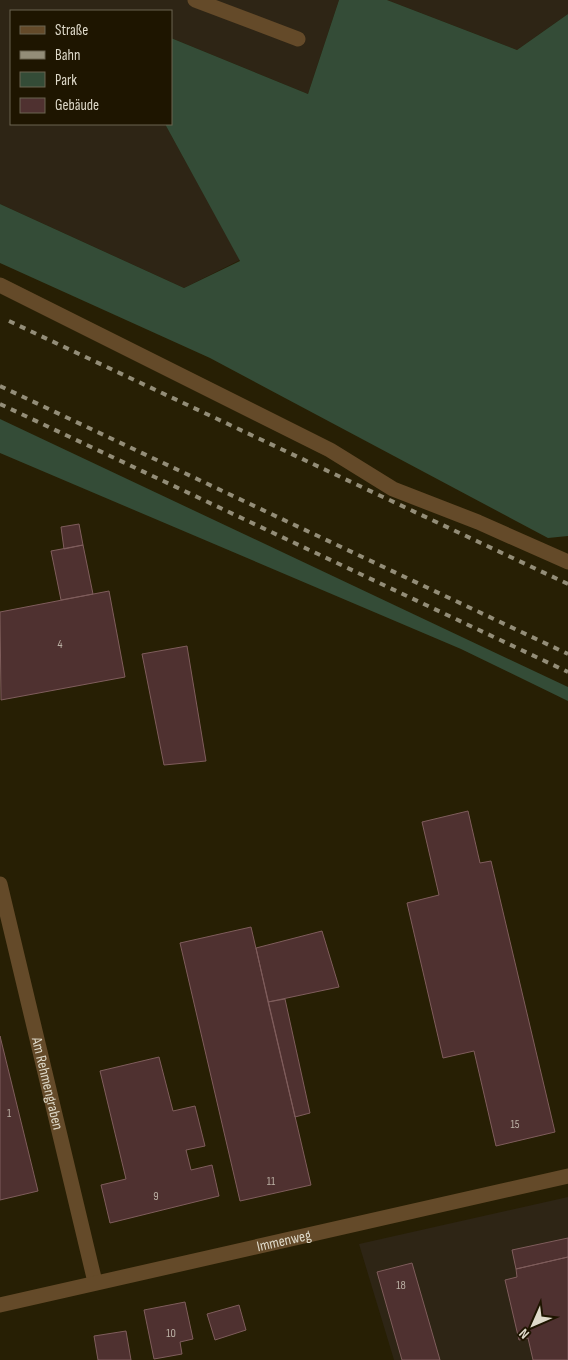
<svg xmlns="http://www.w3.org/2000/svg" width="568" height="1360" font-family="'Sofia Sans Condensed',sans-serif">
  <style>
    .industrial { fill: #2e2515 }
    .green { fill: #344c37 }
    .building { fill: #4f3130; stroke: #7f5d5c }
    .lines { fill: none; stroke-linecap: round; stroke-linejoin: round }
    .minor { stroke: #644a29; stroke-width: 15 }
    .rail { stroke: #938d78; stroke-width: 4; stroke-dasharray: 6 6; stroke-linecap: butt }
    .labels { text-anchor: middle; stroke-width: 4.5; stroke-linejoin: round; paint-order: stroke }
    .number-label { font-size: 12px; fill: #bbb0a4 }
    .street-label { font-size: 15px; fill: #dfdaca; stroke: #1e1500 }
  </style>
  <rect width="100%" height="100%" fill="#271f04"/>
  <path class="industrial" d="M 0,0 L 339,0 L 308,94 L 171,38 L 171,11 L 11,11 L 11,124 L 165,124 L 240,260 L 184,288 L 0,204 Z
    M 387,0 L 568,0 L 568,14 L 517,50 Z
    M 568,1197 L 568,1360 L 394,1360 L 359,1244 Z"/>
  <path class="green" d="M 339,0 L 387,0 L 517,50 L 568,14 L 568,536 L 548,538 L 210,358 L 0,263 L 0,204 L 184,288 L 240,261 L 165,124 L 171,124 L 171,38 L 308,94 Z
    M 0,419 L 568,687 L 568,701 L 461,649 L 0,453 Z"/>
  <path class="building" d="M 79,524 L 83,545 L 64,549 L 61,527 Z
    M 83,545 L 93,594 L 61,600 L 51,551 Z
    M 109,591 L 125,677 L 1,700 L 0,612 Z
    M 187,646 L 206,761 L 164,765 L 142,654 Z
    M 468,811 L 480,863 L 491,861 L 555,1132 L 496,1146 L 474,1051 L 443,1058 L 407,903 L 439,895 L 422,822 Z
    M 251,927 L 311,1185 L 240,1201 L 180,943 Z
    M 322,931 L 339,987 L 268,1002 L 256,948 Z
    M 285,999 L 310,1113 L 295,1117 L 268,1002 Z
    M 0,1036 L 38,1191 L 0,1200 Z
    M 159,1057 L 173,1111 L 195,1106 L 205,1146 L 186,1150 L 191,1170 L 212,1165 L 219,1196 L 110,1223 L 101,1185 L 126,1179 L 100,1071 Z
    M 568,1238 L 568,1257 L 516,1269 L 512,1250 Z
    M 568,1257 L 568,1360 L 533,1360 L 528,1338 L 519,1340 L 505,1280 L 517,1277 L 516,1269 Z
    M 412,1263 L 440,1360 L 402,1360 L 377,1272 Z
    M 185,1302 L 193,1339 L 180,1342 L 182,1354 L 154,1359 L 144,1310 Z
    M 239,1305 L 246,1330 L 215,1340 L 207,1314 Z
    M 126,1331 L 131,1360 L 98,1360 L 94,1336 Z"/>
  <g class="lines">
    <g class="minor">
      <path d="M 195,0 L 298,39"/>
      <path d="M 0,285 L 330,450 L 393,489 L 478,522 L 568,562"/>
      <path id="s1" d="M 0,884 L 95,1282"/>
      <path id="s2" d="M 0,1305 L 568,1176"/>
    </g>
    <path class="rail" d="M 9,321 L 568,584
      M 0,386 L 568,654
      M 0,404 L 568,672"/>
  </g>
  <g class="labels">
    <g class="number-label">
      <text x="60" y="648">4</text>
      <text x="9" y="1117">1</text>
      <text x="515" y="1128">15</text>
      <text x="271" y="1185">11</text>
      <text x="156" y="1200">9</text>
      <text x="401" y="1289">18</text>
      <text x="171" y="1337">10</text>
    </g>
    <g class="street-label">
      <text dy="5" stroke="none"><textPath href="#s1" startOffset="205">Am Rehmengraben</textPath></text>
      <text dy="5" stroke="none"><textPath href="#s2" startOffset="291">Immenweg</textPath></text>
    </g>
  </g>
  <rect x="10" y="10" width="162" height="115" fill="#1e1500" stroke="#6b6451"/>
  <rect x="20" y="26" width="25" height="8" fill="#644a29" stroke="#6b6451"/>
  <text x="55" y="35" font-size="15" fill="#dfdaca">Straße</text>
  <rect x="20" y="51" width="25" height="8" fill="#938d78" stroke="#6b6451"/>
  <text x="55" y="60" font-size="15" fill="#dfdaca">Bahn</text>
  <rect x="20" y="72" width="25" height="15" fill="#344c37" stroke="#6b6451"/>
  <text x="55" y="85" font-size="15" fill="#dfdaca">Park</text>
  <rect x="20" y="98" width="25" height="15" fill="#4f3130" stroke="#6b6451"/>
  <text x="55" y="110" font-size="15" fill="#dfdaca">Gebäude</text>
  <g transform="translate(533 1325) rotate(225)" stroke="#1e1500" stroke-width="4" paint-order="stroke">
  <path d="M0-4L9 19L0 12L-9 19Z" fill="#dfdaca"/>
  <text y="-8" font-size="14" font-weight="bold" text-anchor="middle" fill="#dfdaca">N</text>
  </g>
</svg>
